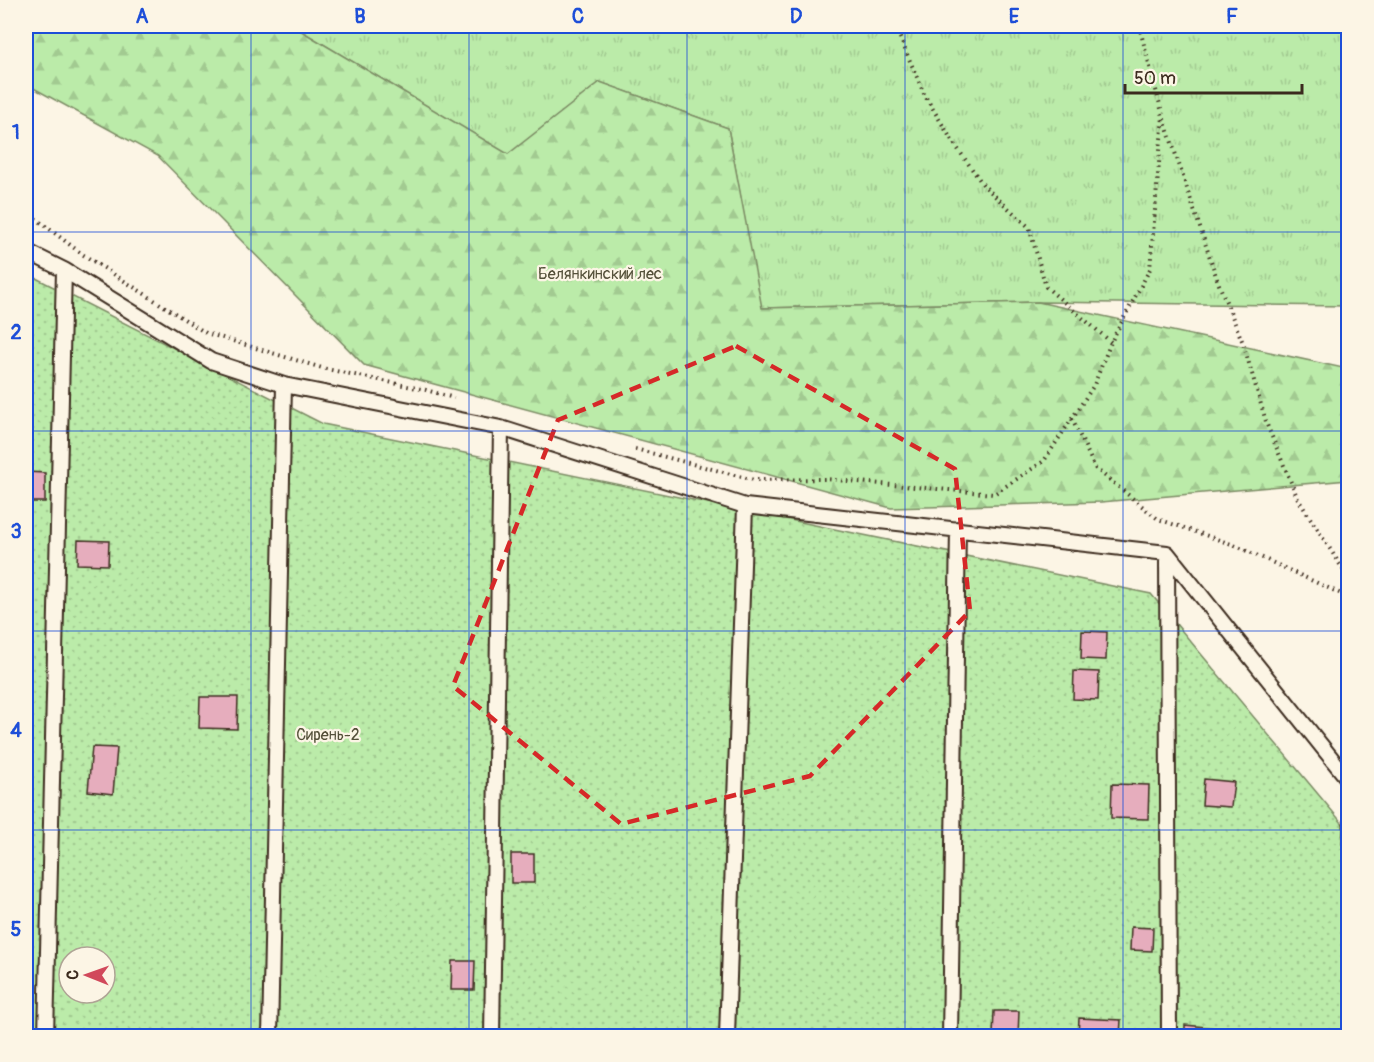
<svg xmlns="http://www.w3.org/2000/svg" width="1374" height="1062" font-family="Pangolin,sans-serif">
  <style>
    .grass { fill: url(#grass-tufts); stroke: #7b8a64; stroke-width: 1.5 }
    .forest { fill: url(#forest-firs); stroke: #7b8a64; stroke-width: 1.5 }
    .garden { fill: url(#garden-dots); stroke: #7b8a64; stroke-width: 1.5; fill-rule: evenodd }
    .building { fill: #e6adbd; stroke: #3b2a1e; stroke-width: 1.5 }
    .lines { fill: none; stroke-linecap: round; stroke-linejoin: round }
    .service-casing { stroke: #3b2a1e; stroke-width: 18 }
    .path { stroke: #3b2a1e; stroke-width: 4; stroke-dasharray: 1.5 4.5; stroke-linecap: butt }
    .service { stroke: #fcf5e5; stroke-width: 14 }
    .marked { fill: none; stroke: #d62828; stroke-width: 4.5; stroke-dasharray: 12 8; stroke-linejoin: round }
    .grid { fill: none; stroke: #1d4ed8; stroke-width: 1.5; stroke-opacity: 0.55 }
    .labels { text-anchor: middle; stroke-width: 4.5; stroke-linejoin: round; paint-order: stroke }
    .park-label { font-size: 16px; fill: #55513a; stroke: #fcf5e5 }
    .neatline { fill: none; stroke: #1d4ed8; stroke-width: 2 }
    .grid-label { font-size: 20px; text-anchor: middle; font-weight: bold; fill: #1d4ed8 }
  </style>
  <defs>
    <pattern id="grass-tufts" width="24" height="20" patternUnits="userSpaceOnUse" patternTransform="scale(1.5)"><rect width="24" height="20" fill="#bbeba9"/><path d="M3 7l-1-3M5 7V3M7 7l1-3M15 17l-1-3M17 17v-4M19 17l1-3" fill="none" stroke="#a2ca91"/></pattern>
    <pattern id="forest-firs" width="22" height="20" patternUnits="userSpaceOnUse" patternTransform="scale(1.5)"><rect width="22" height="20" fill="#bbeba9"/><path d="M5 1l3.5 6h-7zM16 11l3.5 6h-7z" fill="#a2ca91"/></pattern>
    <pattern id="garden-dots" width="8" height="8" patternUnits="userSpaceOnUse" patternTransform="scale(1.5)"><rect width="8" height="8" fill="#bbeba9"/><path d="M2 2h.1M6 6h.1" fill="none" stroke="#a2ca91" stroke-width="1.8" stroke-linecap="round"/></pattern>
  </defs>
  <rect width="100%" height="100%" fill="#fcf5e5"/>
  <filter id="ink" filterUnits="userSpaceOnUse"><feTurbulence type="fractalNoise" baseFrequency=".0167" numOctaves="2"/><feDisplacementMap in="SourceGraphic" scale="12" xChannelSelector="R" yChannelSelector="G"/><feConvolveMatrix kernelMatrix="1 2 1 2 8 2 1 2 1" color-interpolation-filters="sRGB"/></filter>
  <g filter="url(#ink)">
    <path class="grass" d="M 293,26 L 1348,26 L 1348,306 L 1038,302 L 761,308 L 728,128 L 600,82 L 508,155 Z"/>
    <path class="forest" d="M 26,26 L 293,26 L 508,154 L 600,82 L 728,128 L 762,308 L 1038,302 L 1348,369 L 1348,480 L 1101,502 L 891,508 L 364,365 L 158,156 L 26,84 Z"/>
    <path class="garden" d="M 26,273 L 323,424 L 1151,594 L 1348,830 L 1348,1036 L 26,1036 ZM 69,957 L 105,957 L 105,993 L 69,993 Z"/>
    <path class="building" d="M 26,472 L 45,473 L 45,502 L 26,502 Z
      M 78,540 L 109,541 L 108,565 L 77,564 Z
      M 1082,631 L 1107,632 L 1106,660 L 1081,659 Z
      M 1074,671 L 1099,672 L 1098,700 L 1073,699 Z
      M 200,697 L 238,697 L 237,729 L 199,728 Z
      M 92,747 L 117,748 L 113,794 L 88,791 Z
      M 1204,779 L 1234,782 L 1231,807 L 1202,805 Z
      M 1112,784 L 1149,785 L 1148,819 L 1111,818 Z
      M 1344,818 L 1348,819 L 1348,844 L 1342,844 Z
      M 511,854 L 534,854 L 534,883 L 511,883 Z
      M 1131,927 L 1153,928 L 1152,951 L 1130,950 Z
      M 452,961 L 475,961 L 474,990 L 451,990 Z
      M 994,1011 L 1019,1011 L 1018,1036 L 993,1036 Z
      M 1079,1018 L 1121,1020 L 1120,1036 L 1078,1036 Z
      M 1185,1025 L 1216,1028 L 1215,1036 L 1185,1036 Z"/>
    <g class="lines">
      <defs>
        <path id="service" d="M 26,251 L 64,270 L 211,361 L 284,385 L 501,428 L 745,506 L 1167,553 L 1348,779
          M 1167,553 L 1169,1036
          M 46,1036 L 64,270
          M 270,1036 L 284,385
          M 492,1036 L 501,428
          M 727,1036 L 745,506
          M 950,1036 L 958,529"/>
      </defs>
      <use href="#service" class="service-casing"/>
      <path class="path" d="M 897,26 L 898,33 L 925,96 L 953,142 L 984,186 L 1029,227 L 1046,287 L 1111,342
        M 1139,26 L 1163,116 L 1218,282 L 1243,343 L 1267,425 L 1298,499 L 1348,577
        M 26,211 L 82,254 L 206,333 L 322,368 L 426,390 L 454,398
        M 1072,419 L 1095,468 L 1158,519 L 1234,545 L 1348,597
        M 635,449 L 754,480 L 825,479 L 994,494 L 1044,461 L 1094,385 L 1111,342 L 1150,269 L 1163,116"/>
      <use href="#service" class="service"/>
    </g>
  </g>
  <path class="marked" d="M 736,346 L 955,469 L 970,611 L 810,776 L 621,824 L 453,686 L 558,420 Z"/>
  <path class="grid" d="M 251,26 L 251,1036M 469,26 L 469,1036M 687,26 L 687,1036M 905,26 L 905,1036M 1123,26 L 1123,1036M 26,232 L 1348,232M 26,431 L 1348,431M 26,631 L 1348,631M 26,830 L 1348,830"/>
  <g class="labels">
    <g class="park-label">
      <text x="600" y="279">Белянкинский лес</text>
      <text x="328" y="740">Сирень-2</text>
    </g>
  </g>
  <rect width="1374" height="1062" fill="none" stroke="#fcf5e5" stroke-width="66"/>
  <g transform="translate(87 975) rotate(271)"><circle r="28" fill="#fcf5e5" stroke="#afa495" stroke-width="1.5"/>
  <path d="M0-4.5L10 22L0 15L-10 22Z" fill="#d1495b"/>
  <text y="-9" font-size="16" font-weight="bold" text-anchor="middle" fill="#3b2a1e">С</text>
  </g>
  <path d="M1125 84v9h177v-9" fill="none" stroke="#3b2a1e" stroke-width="3"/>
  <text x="1134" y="84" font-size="18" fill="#3b2a1e" stroke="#fcf5e5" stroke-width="4.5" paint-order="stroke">50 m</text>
  <rect x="33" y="33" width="1308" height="996" class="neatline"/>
  <g class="grid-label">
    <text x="142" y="23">A</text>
    <text x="360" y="23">B</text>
    <text x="578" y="23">C</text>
    <text x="796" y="23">D</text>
    <text x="1014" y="23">E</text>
    <text x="1232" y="23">F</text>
    <text x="16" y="139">1</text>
    <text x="16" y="339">2</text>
    <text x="16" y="538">3</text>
    <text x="16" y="737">4</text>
    <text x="16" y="936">5</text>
  </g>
</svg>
